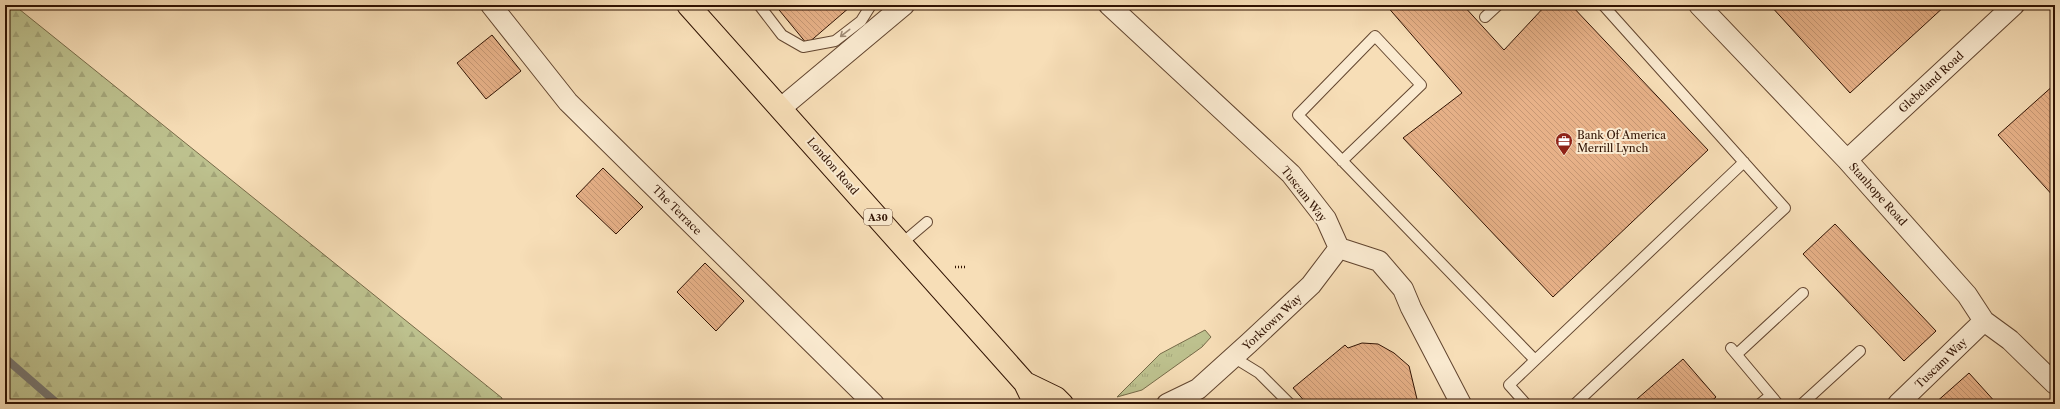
<svg xmlns="http://www.w3.org/2000/svg" width="2060" height="409" font-family="'Libre Caslon Text',serif">
  <style>
    .grass { fill: url(#grass-tufts); stroke: #766a48 }
    .forest { fill: url(#forest-firs); stroke: #766a48 }
    .lines { fill: none; stroke-linecap: round; stroke-linejoin: round }
    .stream { stroke: #767671; stroke-width: 8 }
    .building { fill: url(#building-back-hatch); stroke: #301202 }
    .lane-casing { stroke: #62452f; stroke-width: 12 }
    .street-casing { stroke: #62452f; stroke-width: 22 }
    .primary-casing { stroke: #301202; stroke-width: 24 }
    .path { stroke: #301202; stroke-width: 2.5; stroke-dasharray: 1 2; stroke-linecap: butt }
    .lane { stroke: #faead0; stroke-width: 10 }
    .street { stroke: #faead0; stroke-width: 20 }
    .primary { stroke: #f7deb7; stroke-width: 22 }
    .oneway { stroke: #9f8973 }
    .labels { text-anchor: middle; stroke-width: 4; stroke-linejoin: round; paint-order: stroke }
    .shield { fill: #faead0; stroke: #6d5340; stroke-width: 1 }
    .shield-label { font-size: 10px; font-weight: bold; fill: #301202 }
    .street-label { font-size: 11px; fill: #301202; stroke: #faead0 }
    .poi-label { font-size: 11px; fill: #301202; stroke: #faead0; text-anchor: start }
  </style>
  <defs>
    <pattern id="grass-tufts" width="24" height="20" patternUnits="userSpaceOnUse"><rect width="24" height="20" fill="#bdc18e"/><path d="M3 7l-1-3M5 7V3M7 7l1-3M15 17l-1-3M17 17v-4M19 17l1-3" fill="none" stroke="#a3a579"/></pattern>
    <pattern id="forest-firs" width="22" height="20" patternUnits="userSpaceOnUse"><rect width="22" height="20" fill="#bdc18e"/><path d="M5 1l3.5 6h-7zM16 11l3.5 6h-7z" fill="#a3a579"/></pattern>
    <pattern id="building-back-hatch" width="6" height="6" patternUnits="userSpaceOnUse"><rect width="6" height="6" fill="#e7b188"/><path d="M-1 5l2 2M0 0l6 6M5-1l2 2" fill="none" stroke="#c69774"/></pattern>
  </defs>
  <rect width="100%" height="100%" fill="#f7deb7"/>
  <filter id="stains"><feTurbulence type="fractalNoise" baseFrequency=".005" numOctaves="4"/><feColorMatrix values="0 0 0 0 .2 0 0 0 0 .09 0 0 0 0 .02 0 0 0 .5 -.17"/></filter>
  <radialGradient id="worn" r=".72"><stop offset=".6" stop-color="#630" stop-opacity="0"/><stop offset="1" stop-color="#630" stop-opacity=".3"/></radialGradient>
  <path class="grass" d="M 1205,330 L 1211,337 L 1202,347 L 1142,390 L 1117,397 L 1160,354 Z"/>
  <path class="forest" d="M 5,5 L 14,5 L 55,38 L 502,398 L 501,404 L 5,404 Z"/>
  <g class="lines">
    <path class="stream" d="M 5,358 L 58,404"/>
  </g>
  <path class="building" d="M 775,5 L 848,5 L 850,7 L 807,44 Z
    M 1386,5 L 1463,5 L 1504,50 L 1546,5 L 1571,5 L 1708,150 L 1553,297 L 1403,138 L 1462,93 Z
    M 1770,5 L 1946,5 L 1850,93 Z
    M 492,35 L 521,71 L 486,99 L 457,63 Z
    M 2055,84 L 2055,198 L 1998,135 Z
    M 603,168 L 643,207 L 616,234 L 576,196 Z
    M 1835,224 L 1936,331 L 1904,361 L 1803,254 Z
    M 705,263 L 744,301 L 716,331 L 677,292 Z
    M 1362,343 L 1378,344 L 1394,353 L 1409,366 L 1417,399 L 1416,404 L 1307,404 L 1293,388 L 1345,345 L 1348,348 Z
    M 1683,359 L 1716,397 L 1708,404 L 1642,404 L 1637,399 Z
    M 1969,373 L 1997,404 L 1934,404 Z"/>
  <g class="lines">
    <defs>
      <path id="lane" d="M 759,5 L 782,35 L 803,47 L 835,41 L 861,21 L 871,5
        M 1485,17 L 1498,5
        M 1342,161 L 1421,85 L 1375,36 L 1298,115 L 1535,360
        M 901,244 L 927,222
        M 1731,348 L 1778,404
        M 1737,354 L 1803,293
        M 1233,357 L 1259,373 L 1290,404
        M 1526,404 L 1509,385 L 1744,162
        M 1575,404 L 1785,208 L 1603,5
        M 1760,404 L 1770,396
        M 1802,404 L 1860,351"/>
      <path id="street" d="M 491,5 L 568,102 L 874,404
        M 1109,5 L 1291,174 L 1326,219 L 1339,248 L 1379,261 L 1403,289 L 1411,308 L 1461,404
        M 1699,5 L 1847,160 L 1967,295 L 1984,321 L 2010,340 L 2055,384
        M 781,108 L 904,5
        M 1847,160 L 2014,5
        M 1167,404 L 1198,389 L 1249,343 L 1311,285 L 1339,248
        M 1898,404 L 1984,321"/>
      <path id="primary" d="M 688,5 L 1025,383 L 1035,404
        M 1025,383 L 1056,398 L 1062,404"/>
    </defs>
    <use href="#lane" class="lane-casing"/>
    <use href="#street" class="street-casing"/>
    <use href="#primary" class="primary-casing"/>
    <path class="path" d="M 955,267 L 965,267"/>
    <use href="#lane" class="lane"/>
    <use href="#street" class="street"/>
    <use href="#primary" class="primary"/>
  </g>
  <defs><path id="oneway-shaft" d="M-6 0H5M1.5-3L5.5 0L1.5 3" fill="none" stroke-width="1.6" stroke-linecap="round" stroke-linejoin="round"/></defs>
  <use class="oneway" href="#oneway-shaft" transform="translate(845 33) rotate(142)"/>
  <defs>
    <symbol id="office-pin" viewBox="-11 -11 22 30"><path d="M0 17L-7.5 6A9.5 9.5 0 1 1 7.5 6Z" fill="#8f2418" stroke="#faead0"/><path d="M-6-3h4V-5.5h4V-3h4V5H-6ZM-1-4.5V-3h2v-1.5ZM-6 0V1H6V0Z" fill="#fff"/></symbol>
  </defs>
  <g fill-rule="evenodd">
    <use href="#office-pin" x="1554" y="131" width="20" height="27"/>
  </g>
  <g class="labels">
    <rect class="shield" x="864" y="209" width="28" height="16" rx="3"/>
    <g class="shield-label">
      <text x="878" y="221">A30</text>
    </g>
    <g class="street-label">
      <text transform="translate(1931 82) rotate(-43)" y="4">Glebeland Road</text>
      <text transform="translate(833 166) rotate(49)" y="4">London Road</text>
      <text transform="translate(1304 194) rotate(52)" y="4">Tuscam Way</text>
      <text transform="translate(1878 194) rotate(48)" y="4">Stanhope Road</text>
      <text transform="translate(677 210) rotate(45)" y="4">The Terrace</text>
      <text transform="translate(1272 322) rotate(-43)" y="4">Yorktown Way</text>
      <text transform="translate(1941 363) rotate(-44)" y="4">Tuscam Way</text>
    </g>
    <g class="poi-label">
      <text x="1577" y="139">Bank Of America<tspan x="1577" dy="13">Merrill Lynch</tspan></text>
    </g>
  </g>
  <rect width="2060" height="409" fill="none" stroke="#f7deb7" stroke-width="20"/>
  <rect x="6" y="6" width="2048" height="397" fill="none" stroke="#301202" stroke-width="2"/>
  <rect x="10" y="10" width="2040" height="389" fill="none" stroke="#301202"/>
  <rect width="100%" height="100%" filter="url(#stains)"/>
  <rect width="100%" height="100%" fill="url(#worn)"/>
</svg>
